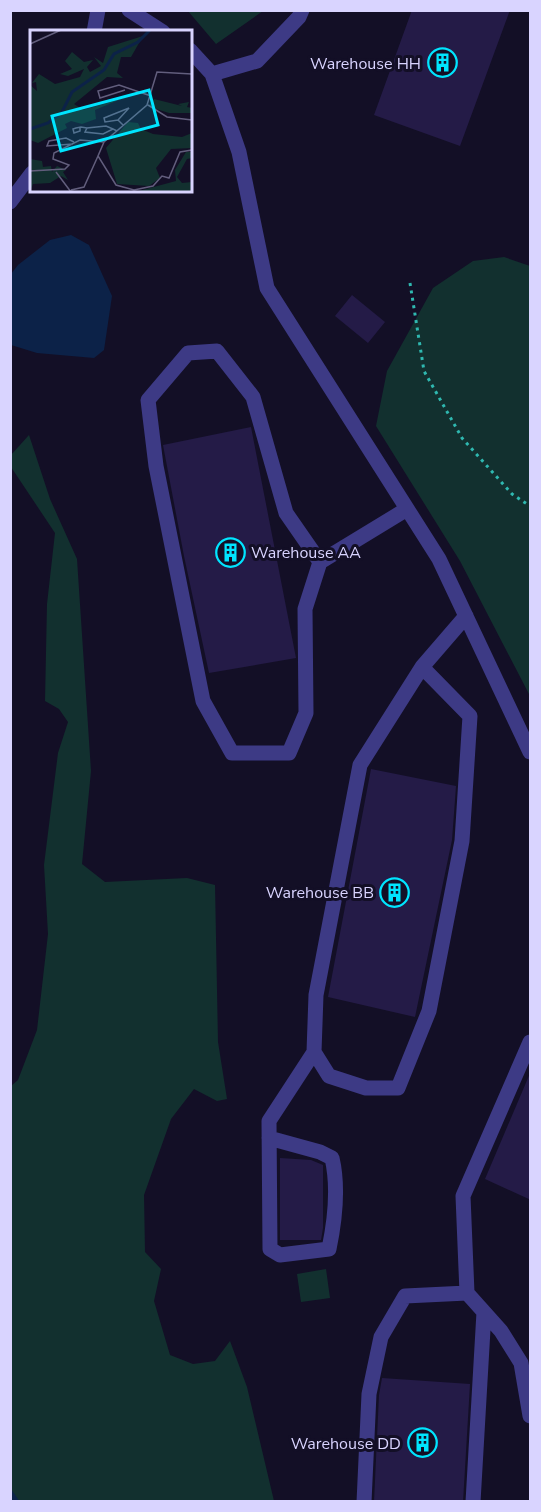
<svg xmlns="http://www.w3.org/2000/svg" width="541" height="1512" font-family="'Nunito Sans',sans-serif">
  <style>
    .green { fill: #12302f }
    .water { fill: #0c2248 }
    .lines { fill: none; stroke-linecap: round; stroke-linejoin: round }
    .stream { stroke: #0c2248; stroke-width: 5 }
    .building { fill: #241b47 }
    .path { stroke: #2fb8b0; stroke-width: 3; stroke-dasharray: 3 4.5; stroke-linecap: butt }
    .minor { stroke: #3d3a85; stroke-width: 15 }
    .labels { text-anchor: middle; stroke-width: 6; stroke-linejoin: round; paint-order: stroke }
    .poi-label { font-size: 16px; fill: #d9d4ff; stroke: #130f26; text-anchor: end }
    .inset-river { fill: none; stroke: #0c2248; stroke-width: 3 }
    .inset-road { fill: none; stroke: #625e7d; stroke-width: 1.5 }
    .view { fill: #00e5ff; fill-opacity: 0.15; stroke: #00e5ff; stroke-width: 3 }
    .inset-edge { fill: none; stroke: #d9d4ff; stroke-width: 3 }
  </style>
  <rect width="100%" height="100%" fill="#130f26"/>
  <path class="green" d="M 188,11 L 263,11 L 216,44 Z
    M 504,257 L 530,266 L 530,696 L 460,561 L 376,426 L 387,371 L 433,288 L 473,261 Z
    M 29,435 L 50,499 L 77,559 L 91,771 L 82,864 L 105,882 L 187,878 L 215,885 L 218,1042 L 227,1099 L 217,1101 L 194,1089 L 171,1119 L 144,1195 L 145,1252 L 161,1269 L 154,1301 L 170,1355 L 193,1364 L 215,1361 L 230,1341 L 247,1387 L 274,1501 L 11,1501 L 11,1086 L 18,1080 L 37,1030 L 48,934 L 44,865 L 58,753 L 68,722 L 59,709 L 45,701 L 47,604 L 55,533 L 11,467 L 11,455 Z
    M 326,1269 L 330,1298 L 301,1302 L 297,1274 Z"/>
  <path class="water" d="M 71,235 L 89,245 L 112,296 L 104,350 L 94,358 L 37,353 L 11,345 L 11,274 L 18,265 L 50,240 Z"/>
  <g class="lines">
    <path class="stream" d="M 10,1492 L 17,1502"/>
  </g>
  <path class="building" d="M 412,10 L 510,10 L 460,146 L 374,115 Z
    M 352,295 L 385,322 L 368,343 L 335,316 Z
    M 251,427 L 296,658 L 209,673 L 184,556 L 163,445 Z
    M 371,769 L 456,786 L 452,840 L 415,1017 L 328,997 Z
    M 531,1071 L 531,1200 L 485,1179 Z
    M 280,1158 L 311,1160 L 323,1165 L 323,1228 L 321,1240 L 280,1240 Z
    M 382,1378 L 470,1384 L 463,1502 L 374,1502 L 379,1395 Z"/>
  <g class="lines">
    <path class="path" d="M 410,283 L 424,371 L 462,438 L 512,494 L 530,506"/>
    <path class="minor" d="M 129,10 L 163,32
      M 94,32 L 98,10
      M 190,50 L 212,74 L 239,152 L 267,288 L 439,559 L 530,752
      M 212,74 L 257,61 L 299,17 L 302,10
      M 10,202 L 32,173
      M 320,562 L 286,513 L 253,397 L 217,351 L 188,353 L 148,400 L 156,466 L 203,701 L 232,753 L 289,753 L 306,713 L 305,609 L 320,562 L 407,509
      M 422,667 L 470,716 L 462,841 L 429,1011 L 398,1088 L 366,1088 L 329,1076 L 314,1052 L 316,995 L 360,765 L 422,667 L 466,616
      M 530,1042 L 463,1196 L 467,1293 L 501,1331 L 521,1363 L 530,1416
      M 269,1138 L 320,1152 L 332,1158 C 339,1188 335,1220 329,1249 L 280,1255 L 270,1249 L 269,1121 L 314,1052
      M 364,1502 L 369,1394 L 381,1337 L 405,1296 L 467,1293
      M 473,1502 L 484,1312"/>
  </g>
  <defs>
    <symbol id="building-ring" viewBox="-11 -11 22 22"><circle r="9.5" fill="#130f26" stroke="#00e5ff" stroke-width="1.5"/><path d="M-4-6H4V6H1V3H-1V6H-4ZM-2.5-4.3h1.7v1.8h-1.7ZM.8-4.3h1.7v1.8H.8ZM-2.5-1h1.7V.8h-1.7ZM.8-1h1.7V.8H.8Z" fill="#00e5ff"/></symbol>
  </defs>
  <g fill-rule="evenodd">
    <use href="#building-ring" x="426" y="46" width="33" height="33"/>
    <use href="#building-ring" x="214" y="536" width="33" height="33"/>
    <use href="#building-ring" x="378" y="876" width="33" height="33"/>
    <use href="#building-ring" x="406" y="1426" width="33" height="33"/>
  </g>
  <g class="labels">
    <g class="poi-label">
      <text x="421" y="69">Warehouse HH</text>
      <text x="251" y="558" text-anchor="start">Warehouse AA</text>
      <text x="374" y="898">Warehouse BB</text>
      <text x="401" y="1449">Warehouse DD</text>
    </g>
  </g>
  <g transform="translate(30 30)">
    <rect width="162" height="162" fill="#130f26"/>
    <path d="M 113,6 L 101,27 L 91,27 L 87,43 L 93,48 L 77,47 L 44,74 L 53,80 L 91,69 L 65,80 L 66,89 L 52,94 L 41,91 L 35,94 L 37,98 L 8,113 L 0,110 L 0,55 L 7,61 L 6,52 L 2,53 L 9,44 L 25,54 L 50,47 L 54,39 L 38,46 L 30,44 L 42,39 L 35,31 L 42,22 L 54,32 L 63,30 L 57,37 L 60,42 L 71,36 L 64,27 L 73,33 L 78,17 ZM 124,69 L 152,76 L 148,74 L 159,72 L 157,77 L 162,78 L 162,83 L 139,83 L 123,78 L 119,75 ZM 98,92 L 108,93 L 111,99 L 123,104 L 152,107 L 162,103 L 162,118 L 141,119 L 126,138 L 130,148 L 119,156 L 87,154 L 76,118 ZM 156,122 L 162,122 L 162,128 L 157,129 L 147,147 L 152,153 L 162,152 L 162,162 L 105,162 L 146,151 L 145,140 ZM 0,129 L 12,131 L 13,137 L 21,136 L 22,142 L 27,136 L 36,140 L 33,142 L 38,150 L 31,146 L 20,153 L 3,154 L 0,162 Z" fill="#12302f"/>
    <path class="inset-river" d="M 0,99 L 18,93 L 32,82 L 42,62 L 74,40 L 84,24 L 108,12 L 120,0"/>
    <path class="inset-road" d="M 0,14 L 31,0M 162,44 L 127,42 L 117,75 L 74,112 L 68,126 L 86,155 L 104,160 L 123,156 L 132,146 L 139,148 L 150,122 L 162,120M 95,60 L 70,68 L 68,61 L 89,55 L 121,66M 118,75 L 137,87 L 162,90M 88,90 L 99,78 L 74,88 L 75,92 L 88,90 L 93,95M 50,97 L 50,101 L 44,103 L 43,99 L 46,98 L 51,97 L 57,98M 83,99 L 73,104 L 55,102 L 57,98 L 76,96 L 83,99 L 87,101M 43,114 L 17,116 L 19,111 L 36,108 L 44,112M 0,141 L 35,139 L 39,135 L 23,129 L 24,123 L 50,110 L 74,112M 26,142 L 41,162M 41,160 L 54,157 L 68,126"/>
    <path class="view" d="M 119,60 L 128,95 L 31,121 L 22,86 Z"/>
    <rect width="162" height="162" class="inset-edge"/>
  </g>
  <rect width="541" height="1512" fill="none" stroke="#d9d4ff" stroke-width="24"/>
</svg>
